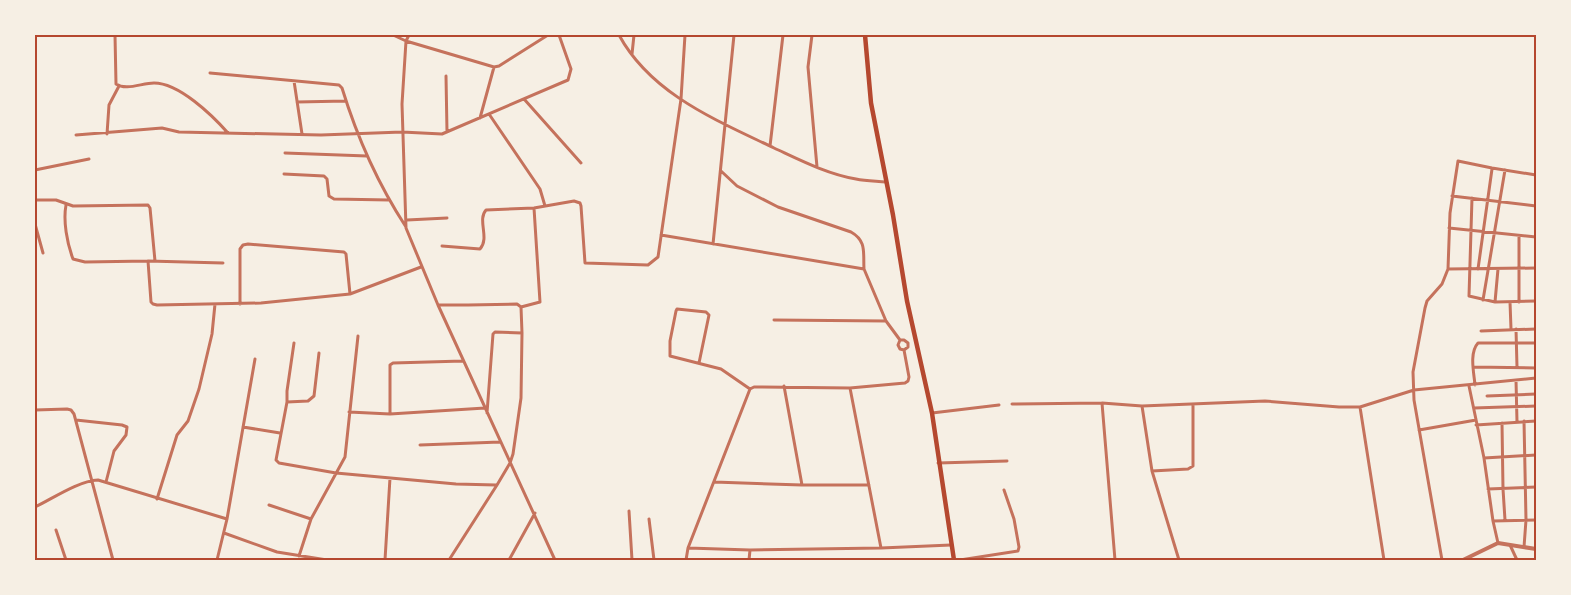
<svg xmlns="http://www.w3.org/2000/svg" width="1571" height="595" font-family="'Fira Sans Condensed',sans-serif">
  <style>
    .lines { fill: none; stroke-linecap: round; stroke-linejoin: round }
    .minor { stroke: #c5725c; stroke-width: 3 }
    .tertiary { stroke: #c5725c; stroke-width: 4 }
    .secondary { stroke: #b5482f; stroke-width: 4.5 }
    .neatline { fill: none; stroke: #b5482f; stroke-width: 2 }
  </style>
  <rect width="100%" height="100%" fill="#f6efe4"/>
  <g class="lines">
    <path class="minor" d="M 115,35 L 116,84 C 126,91 142,83 154,83 C 179,83 212,115 228,133
      M 393,35 L 406,41 L 494,67 L 499,66 L 548,35
      M 409,35 L 406,41 L 402,104 L 406,228 L 438,305 L 468,305 L 517,304 L 521,307 L 522,333 L 521,398 L 513,454 L 510,463 L 497,485 L 449,560
      M 619,35 C 651,94 716,120 774,148 C 800,160 827,174 856,179 C 866,181 876,181 886,182
      M 812,35 L 808,67 L 817,167
      M 632,54 L 634,35
      M 210,73 L 339,85 L 342,88 C 357,137 378,184 406,227
      M 446,76 L 447,132
      M 294,81 L 302,134
      M 524,99 L 581,163
      M 297,102 L 346,101
      M 489,114 L 540,189 L 545,206
      M 480,118 L 494,67
      M 107,134 L 109,105 L 119,86
      M 76,135 L 162,128 L 179,132 L 321,135 L 402,132 L 442,134 L 568,80 L 571,69 L 559,35
      M 770,146 L 783,35
      M 285,153 L 367,156
      M 35,170 L 89,159
      M 721,171 L 737,186 L 778,207 L 851,232 C 867,241 863,253 864,269
      M 284,174 L 324,176 L 327,179 L 329,196 L 334,199 L 389,200
      M 1452,196 L 1536,206
      M 1472,198 L 1469,296 L 1495,302 L 1536,301
      M 35,200 L 56,200 L 73,206 L 148,205 L 150,208 L 155,261
      M 66,205 C 63,221 67,243 73,259 L 85,262 L 148,261 L 151,302 L 153,304 L 157,305 L 261,303 L 350,294 L 421,267
      M 407,220 L 447,218
      M 35,224 L 43,253
      M 1449,228 L 1536,237
      M 661,235 L 864,269 L 886,321 L 900,340 L 904,340 L 908,343 L 908,347 L 904,350
      M 1519,236 L 1519,302
      M 713,244 L 734,35
      M 442,246 L 480,249 C 490,238 477,220 486,210 L 534,208 L 574,201 L 580,203 L 581,206 L 585,263 L 648,265 L 658,257 L 681,99 L 685,35
      M 148,261 L 223,263
      M 1448,269 L 1536,268
      M 1478,269 L 1492,169
      M 1483,300 L 1505,170
      M 1495,302 L 1498,269
      M 1510,302 L 1511,329
      M 240,304 L 240,249 L 243,245 L 248,244 L 344,252 L 346,254 L 350,294
      M 438,305 L 555,560
      M 521,307 L 540,302 L 534,208
      M 774,320 L 886,321
      M 1516,329 L 1517,367
      M 1481,331 L 1536,329
      M 319,353 L 314,396 L 308,401 L 287,402 L 276,460 L 279,463 L 336,473 L 456,484 L 496,485
      M 463,361 L 393,363 L 390,365 L 390,414 L 485,408
      M 699,363 L 709,315 L 706,312 L 677,309 L 676,311 L 670,341 L 670,356 L 721,369 L 750,389
      M 1473,367 L 1536,368
      M 1516,380 L 1517,422
      M 1475,385 C 1474,373 1469,353 1478,343 L 1536,343
      M 784,386 L 802,485
      M 1469,386 L 1484,458 L 1493,521 L 1498,543
      M 850,388 L 881,548
      M 1487,396 L 1536,394
      M 287,402 L 287,391 L 294,343
      M 1102,403 L 1115,560
      M 1012,404 L 1102,403 L 1142,406 L 1265,401 L 1339,407 L 1360,407 L 1414,390 L 1536,378
      M 1142,406 L 1152,471 L 1179,560
      M 1360,407 L 1384,560
      M 1474,408 L 1536,406
      M 35,410 L 67,409 L 71,410 L 74,414 L 113,560
      M 349,412 L 390,414
      M 487,413 L 493,334 L 495,332 L 522,333
      M 932,413 L 999,405
      M 76,420 L 122,425 L 127,427 L 126,435 L 114,451 L 106,482
      M 1524,421 L 1526,520 L 1524,547
      M 1502,423 L 1503,489 L 1505,520
      M 1476,425 L 1536,421
      M 243,427 L 280,433
      M 1419,430 L 1476,420
      M 420,445 L 500,442
      M 1484,458 L 1536,455
      M 938,463 L 1007,461
      M 1152,471 L 1188,469 L 1193,466 L 1193,404
      M 714,482 L 802,485 L 869,485
      M 1488,489 L 1536,487
      M 157,499 L 177,435 L 188,421 L 199,389 L 212,334 L 215,304
      M 269,505 L 311,519 L 299,556
      M 35,507 C 52,499 78,481 98,480 L 227,519
      M 629,511 L 632,560
      M 311,519 L 345,457 L 358,336
      M 649,519 L 654,560
      M 1493,521 L 1536,520
      M 56,530 L 66,560
      M 224,533 L 277,552 L 327,560
      M 1510,545 L 1517,560
      M 688,548 L 750,550 L 881,548 L 951,545
      M 107,560 L 117,560
      M 217,560 L 227,519 L 255,359
      M 385,560 L 390,478
      M 509,560 L 535,513
      M 686,560 L 688,548 L 750,389 L 754,387 L 850,388 L 905,383 L 908,381 L 909,377 L 904,350 L 900,349 L 898,345 L 900,340
      M 749,560 L 750,550
      M 960,560 L 1018,551 L 1019,547 L 1014,519 L 1004,490
      M 1442,560 L 1414,400 L 1413,372 L 1425,308 L 1427,301 L 1442,284 L 1448,269 L 1450,213 L 1458,161 L 1492,168 L 1536,175"/>
    <path class="tertiary" d="M 1463,560 L 1498,543 L 1536,549"/>
    <path class="secondary" d="M 865,35 L 871,103 L 893,215 L 907,301 L 932,413 L 954,560"/>
  </g>
  <rect width="1571" height="595" fill="none" stroke="#f6efe4" stroke-width="72"/>
  <rect x="36" y="36" width="1499" height="523" class="neatline"/>
</svg>
